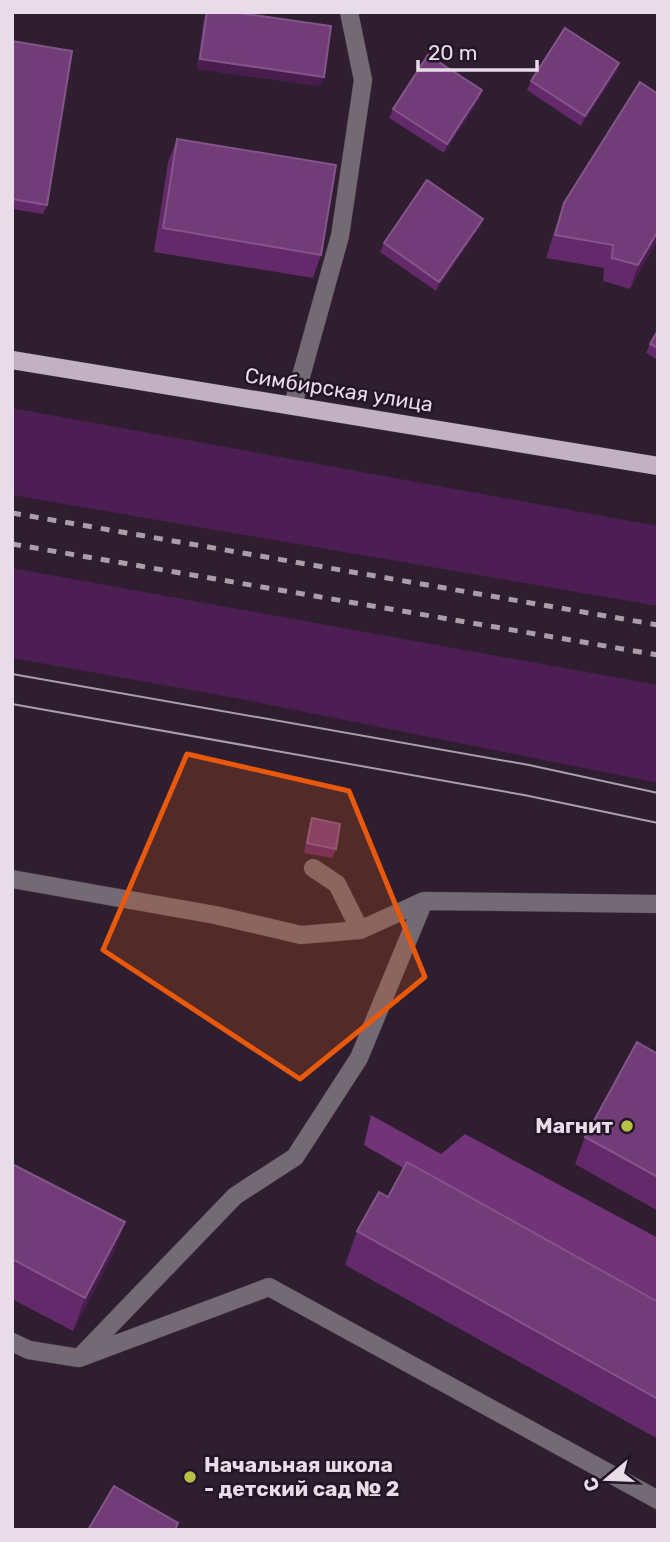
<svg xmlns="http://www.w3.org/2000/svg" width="670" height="1542" font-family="Rubik,sans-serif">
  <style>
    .green { fill: #4d1e53 }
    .forest { fill: #723379 }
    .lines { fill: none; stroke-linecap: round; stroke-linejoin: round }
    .minor-casing { stroke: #48394a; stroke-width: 19 }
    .major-casing { stroke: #48394a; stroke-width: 19 }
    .minor { stroke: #736a74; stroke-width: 18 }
    .major { stroke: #c2b0c3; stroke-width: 18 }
    .tram { stroke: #aa9eab; stroke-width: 2 }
    .rail { stroke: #aa9eab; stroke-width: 5; stroke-dasharray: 9 9; stroke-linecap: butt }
    .wall { fill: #64296a }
    .shaded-wall { fill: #481c4d }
    .building { fill: #723c78; stroke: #84558a; stroke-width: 2 }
    .marked { fill: #e8590c; fill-opacity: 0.2; stroke: #e8590c; stroke-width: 5; stroke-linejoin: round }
    .poi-dot { fill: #b8c147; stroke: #241526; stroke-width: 2.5 }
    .labels { text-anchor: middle; stroke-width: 5; stroke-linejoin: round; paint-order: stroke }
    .street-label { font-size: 21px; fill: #e7dce8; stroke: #241526 }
    .poi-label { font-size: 21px; font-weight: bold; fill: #e7dce8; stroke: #241526; text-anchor: end }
  </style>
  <rect width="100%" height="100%" fill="#2e1e30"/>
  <path class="green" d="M 12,408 L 658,526 L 658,606 L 12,495 Z
    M 12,568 L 658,685 L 658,783 L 236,698 L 12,658 Z"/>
  <path class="forest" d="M 371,1115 L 441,1154 L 465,1134 L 658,1238 L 658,1317 L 364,1145 Z"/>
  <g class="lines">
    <defs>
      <path id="minor" d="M 293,405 L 340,236 L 363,80 L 349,12
        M 313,868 L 337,884 L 360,930
        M 12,879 L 215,915 L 301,935 L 360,930 L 424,901 L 658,904
        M 424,901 L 359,1058 L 295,1157 L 235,1196 L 79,1358 L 269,1287 L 658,1500
        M 12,1342 L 29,1350 L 79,1358"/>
      <path id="major" d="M 12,360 L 658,466"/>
    </defs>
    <use href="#minor" class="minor-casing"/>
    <use href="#major" class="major-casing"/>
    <use href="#minor" class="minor"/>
    <use href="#major" class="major"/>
    <path class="tram" d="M 12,674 L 529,765 L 658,793
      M 12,704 L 524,795 L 658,823"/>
    <path class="rail" d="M 12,513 L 658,625
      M 12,544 L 658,655"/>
  </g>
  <path class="wall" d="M 206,12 L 232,12 L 324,77 L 320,86 L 197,69 L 204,18 Z
    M 12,41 L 47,205 L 43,214 L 12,209 Z
    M 619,63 L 616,73 L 581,126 L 527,90 L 531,81 Z
    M 482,90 L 479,100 L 444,153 L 389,118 L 393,109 Z
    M 658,94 L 658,239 L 630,289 L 603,281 L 604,268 L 546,258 L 556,226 L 564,203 Z
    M 177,139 L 321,255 L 313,278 L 154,252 L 168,162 Z
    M 483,219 L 479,228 L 436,291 L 380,252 L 384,243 Z
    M 658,330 L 658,360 L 646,353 L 650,344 Z
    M 312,818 L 336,849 L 332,858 L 304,853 L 309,827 Z
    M 658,1054 L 658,1211 L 575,1164 L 585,1137 Z
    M 12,1164 L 125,1222 L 112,1256 L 73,1331 L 12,1299 Z
    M 357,1231 L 658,1302 L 658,1439 L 345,1265 Z"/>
  <path class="shaded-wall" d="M 200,59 L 324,77 L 320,86 L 197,69 Z
    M 619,63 L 616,73 L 581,126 L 585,116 Z
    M 482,90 L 479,100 L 444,153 L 447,144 Z
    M 483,219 L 479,228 L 436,291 L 439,282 Z
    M 658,231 L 658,239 L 630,289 L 638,265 Z
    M 125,1222 L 112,1256 L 73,1331 L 85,1298 Z"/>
  <path class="building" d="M 207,12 L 232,12 L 331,26 L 324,77 L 200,59 Z
    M 565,28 L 619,63 L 585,116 L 531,81 Z
    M 12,41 L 72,51 L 47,205 L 12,199 Z
    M 428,55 L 482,90 L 447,144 L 393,109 Z
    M 640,82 L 658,94 L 658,231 L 638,265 L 612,258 L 613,245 L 555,235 L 564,203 Z
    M 177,139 L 336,165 L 321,255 L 163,228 Z
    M 427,180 L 483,219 L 439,282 L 384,243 Z
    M 658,330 L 658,348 L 650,344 Z
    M 312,818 L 340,824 L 336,849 L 307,843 Z
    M 637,1042 L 658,1054 L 658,1177 L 585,1137 Z
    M 407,1162 L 658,1302 L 658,1399 L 357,1231 L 379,1192 L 388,1197 Z
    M 12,1164 L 125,1222 L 85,1298 L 12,1259 Z
    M 114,1486 L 178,1523 L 175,1530 L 88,1530 Z"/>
  <path class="marked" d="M 187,754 L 349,791 L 425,977 L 300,1079 L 103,950 Z"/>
  <g class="poi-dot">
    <circle cx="627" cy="1126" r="7"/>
    <circle cx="190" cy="1477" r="7"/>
  </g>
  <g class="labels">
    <g class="street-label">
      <text transform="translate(339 390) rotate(9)" y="7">Симбирская улица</text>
    </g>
    <g class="poi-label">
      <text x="613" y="1133">Магнит</text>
      <text x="204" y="1472" text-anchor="start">Начальная школа<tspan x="204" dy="24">- детский сад № 2</tspan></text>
    </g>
  </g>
  <rect width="670" height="1542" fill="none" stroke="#e7dce8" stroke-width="28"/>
  <g transform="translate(607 1479) rotate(251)" stroke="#241526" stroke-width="5" paint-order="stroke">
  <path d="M0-5L12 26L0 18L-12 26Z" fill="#e7dce8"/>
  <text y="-10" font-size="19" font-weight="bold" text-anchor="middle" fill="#e7dce8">С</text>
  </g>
  <path d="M418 60v10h119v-10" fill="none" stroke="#e7dce8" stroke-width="3.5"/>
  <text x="428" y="60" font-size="21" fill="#e7dce8" stroke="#241526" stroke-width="5" paint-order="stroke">20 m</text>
</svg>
